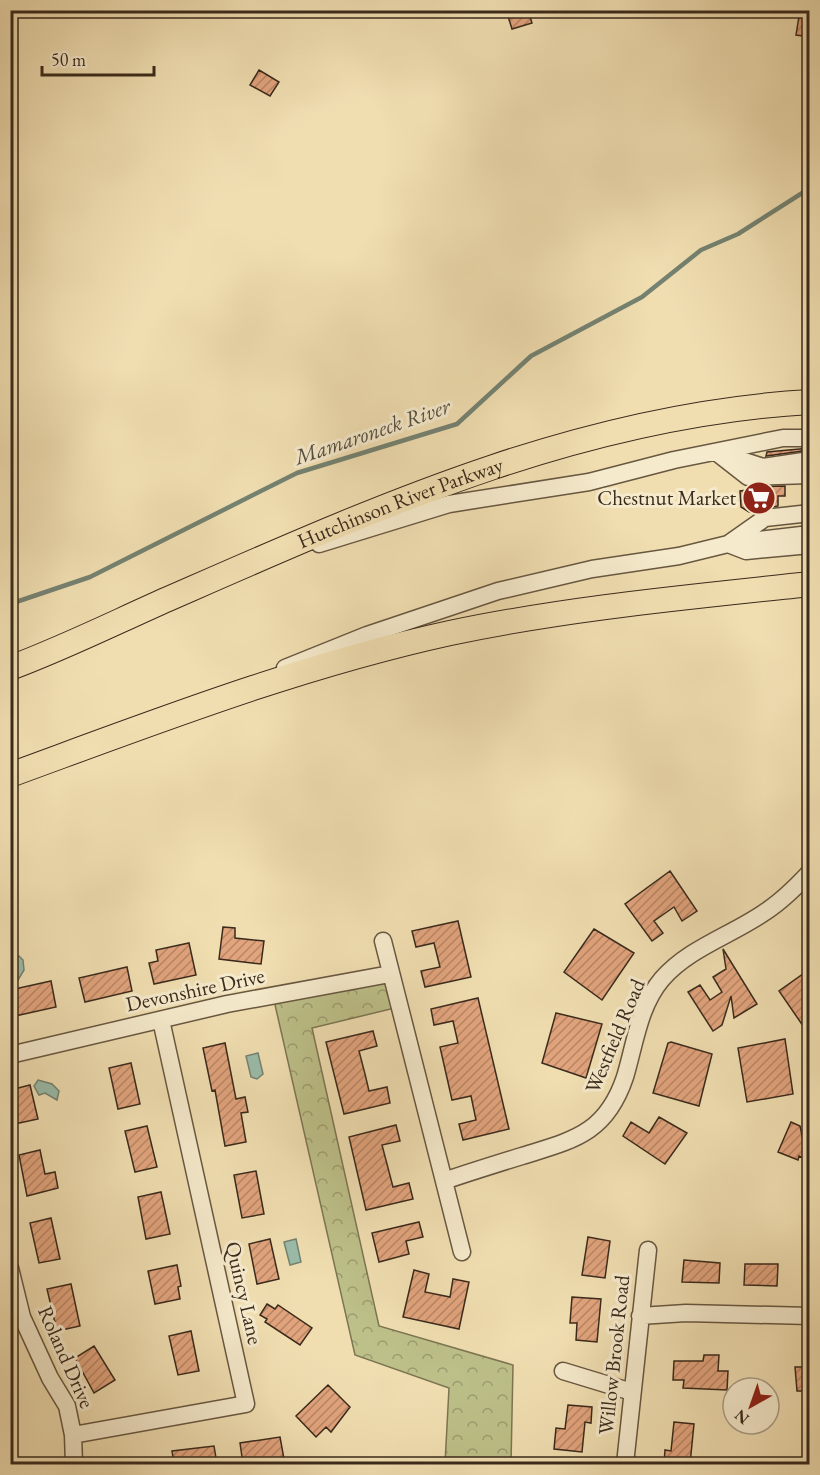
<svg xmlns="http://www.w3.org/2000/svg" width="820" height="1475" font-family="'EB Garamond',serif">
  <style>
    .forest { fill: url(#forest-crowns); stroke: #7c7552; stroke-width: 1.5 }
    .water { fill: #9abcaa; stroke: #748271; stroke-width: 1.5 }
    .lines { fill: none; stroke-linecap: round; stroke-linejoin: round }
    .stream { stroke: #748271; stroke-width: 4.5 }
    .building { fill: url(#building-hatch); stroke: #3a2a1c; stroke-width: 1.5 }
    .minor-casing { stroke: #685741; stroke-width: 19 }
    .highway-casing { stroke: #3a2a1c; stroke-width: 26 }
    .minor { stroke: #f5eacc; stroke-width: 16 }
    .highway { stroke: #f0deb1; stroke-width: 24 }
    .labels { text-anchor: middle; stroke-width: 6; stroke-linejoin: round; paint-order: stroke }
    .poi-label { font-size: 21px; fill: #3a2a1c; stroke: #f5eacc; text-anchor: end }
    .street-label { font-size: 21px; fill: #3a2a1c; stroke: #f5eacc }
    .water-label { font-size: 22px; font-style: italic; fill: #524e40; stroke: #f5eacc }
  </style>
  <defs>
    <pattern id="forest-crowns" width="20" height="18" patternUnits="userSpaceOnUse" patternTransform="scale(1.5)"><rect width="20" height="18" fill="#bdc089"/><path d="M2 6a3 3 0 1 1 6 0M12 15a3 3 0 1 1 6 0" fill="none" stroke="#9b9c6f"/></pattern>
    <pattern id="building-hatch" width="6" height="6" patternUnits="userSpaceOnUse" patternTransform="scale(1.5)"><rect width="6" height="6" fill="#e2a47d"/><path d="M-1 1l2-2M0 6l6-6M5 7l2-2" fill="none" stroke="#b88666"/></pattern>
  </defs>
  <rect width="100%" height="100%" fill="#f0deb1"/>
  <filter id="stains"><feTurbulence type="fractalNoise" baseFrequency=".00333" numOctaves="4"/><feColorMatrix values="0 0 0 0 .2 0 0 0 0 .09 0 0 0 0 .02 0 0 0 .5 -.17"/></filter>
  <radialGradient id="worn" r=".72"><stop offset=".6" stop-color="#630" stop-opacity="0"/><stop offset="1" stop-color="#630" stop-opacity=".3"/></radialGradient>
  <path class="forest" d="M 390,974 L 399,1007 L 312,1028 L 379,1326 L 513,1365 L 511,1464 L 445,1464 L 449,1388 L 355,1355 L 273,996 Z"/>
  <path class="water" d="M 19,956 L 23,960 L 24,970 L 18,980 L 13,981 L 11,979 L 11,961 Z
    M 258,1053 L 263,1074 L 257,1079 L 251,1077 L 246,1056 Z
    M 38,1080 L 52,1084 L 59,1091 L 57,1100 L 45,1093 L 39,1095 L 34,1086 Z
    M 296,1239 L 301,1262 L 290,1265 L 284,1242 Z"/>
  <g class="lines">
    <path class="stream" d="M 10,604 L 90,577 L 297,473 L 457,424 L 531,356 L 642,297 L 701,250 L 738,234 L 810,188"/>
  </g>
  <path class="building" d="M 506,10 L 528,10 L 532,23 L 512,29 Z
    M 800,10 L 810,10 L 810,37 L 796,35 Z
    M 259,70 L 279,82 L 270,96 L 250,85 Z
    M 810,448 L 810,450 L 766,456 L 767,452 Z
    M 785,486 L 785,496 L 778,496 L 778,506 L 749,512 L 741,507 L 740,491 L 748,490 L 748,487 Z
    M 670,871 L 697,911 L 682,921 L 674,907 L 654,921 L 663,933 L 652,941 L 625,904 Z
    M 458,921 L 471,977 L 425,987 L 421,971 L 440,967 L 434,943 L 416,947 L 412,931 Z
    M 223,927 L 235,928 L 235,938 L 264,941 L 261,964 L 219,959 Z
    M 594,929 L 634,953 L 602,1000 L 564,972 Z
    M 189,943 L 196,975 L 154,984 L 149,963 L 158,961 L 156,950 Z
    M 723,949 L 757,1004 L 734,1018 L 731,996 L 722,1025 L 713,1031 L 688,992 L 700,985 L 710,1000 L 722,992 L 713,977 L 726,969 Z
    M 127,967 L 132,991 L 85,1002 L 79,978 Z
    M 810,969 L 810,1036 L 779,991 Z
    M 51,981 L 56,1007 L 15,1016 L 10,990 Z
    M 478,998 L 509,1129 L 463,1140 L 459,1124 L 476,1120 L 471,1096 L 452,1100 L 440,1047 L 458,1043 L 453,1021 L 434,1025 L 431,1009 Z
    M 556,1013 L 602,1024 L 586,1078 L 542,1063 Z
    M 373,1031 L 377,1046 L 359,1051 L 365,1074 L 369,1091 L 387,1087 L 390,1103 L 344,1114 L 326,1042 Z
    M 785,1039 L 793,1094 L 747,1102 L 738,1048 Z
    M 671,1042 L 712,1054 L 699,1106 L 653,1093 L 668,1043 Z
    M 225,1043 L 236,1099 L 245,1097 L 248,1112 L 241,1113 L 246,1142 L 225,1146 L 215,1090 L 212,1091 L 203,1048 Z
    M 131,1063 L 140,1104 L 118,1109 L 109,1068 Z
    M 30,1085 L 38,1119 L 10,1125 L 10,1090 Z
    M 659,1117 L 687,1133 L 665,1164 L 623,1136 L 631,1122 L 649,1133 Z
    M 791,1122 L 800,1126 L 803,1140 L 810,1124 L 810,1161 L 799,1156 L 798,1160 L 778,1152 Z
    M 396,1125 L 400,1141 L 382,1145 L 393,1187 L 409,1183 L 413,1199 L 366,1210 L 349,1137 Z
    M 147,1126 L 157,1167 L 135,1172 L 125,1131 Z
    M 40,1150 L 45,1174 L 55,1172 L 58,1188 L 27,1196 L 19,1155 Z
    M 256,1171 L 264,1214 L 242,1218 L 234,1175 Z
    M 161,1192 L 170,1234 L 146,1239 L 138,1197 Z
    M 51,1218 L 60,1259 L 39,1263 L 30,1223 Z
    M 419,1222 L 423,1237 L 406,1241 L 409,1254 L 379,1262 L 372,1233 Z
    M 588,1237 L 610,1241 L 605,1278 L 582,1275 Z
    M 270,1239 L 279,1279 L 257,1284 L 249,1244 Z
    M 684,1260 L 720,1263 L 719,1283 L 682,1282 Z
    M 745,1264 L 778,1264 L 777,1286 L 744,1285 Z
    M 177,1265 L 181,1286 L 178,1287 L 180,1299 L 155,1304 L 148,1271 Z
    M 414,1270 L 429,1274 L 425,1292 L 450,1297 L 453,1279 L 469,1282 L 459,1329 L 403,1317 Z
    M 71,1284 L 80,1326 L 57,1331 L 47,1289 Z
    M 572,1297 L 601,1299 L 597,1342 L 576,1340 L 577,1323 L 570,1323 Z
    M 267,1304 L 275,1309 L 278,1305 L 312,1328 L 300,1345 L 265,1322 L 267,1319 L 260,1315 Z
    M 191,1331 L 199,1371 L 178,1375 L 169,1336 Z
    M 94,1346 L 115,1380 L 94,1393 L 75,1358 Z
    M 704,1355 L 719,1355 L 718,1371 L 728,1371 L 727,1390 L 683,1388 L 684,1380 L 673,1380 L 674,1361 L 703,1361 Z
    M 795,1367 L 810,1367 L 810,1391 L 797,1391 Z
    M 328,1385 L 350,1407 L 331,1432 L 326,1427 L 316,1437 L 296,1416 Z
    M 568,1405 L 592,1407 L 591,1423 L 585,1422 L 582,1452 L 554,1449 L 556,1428 L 565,1429 Z
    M 674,1422 L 694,1424 L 690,1464 L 664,1464 L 665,1450 L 671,1451 Z
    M 280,1437 L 284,1459 L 243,1464 L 240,1443 Z
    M 214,1446 L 217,1464 L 174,1464 L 172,1451 Z"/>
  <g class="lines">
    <defs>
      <path id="minor" d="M 716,452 L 748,477 L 810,475
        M 726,455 L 763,467 L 810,460
        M 750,541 L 810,534
        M 319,544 L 449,504 L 589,482 L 674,460 L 783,438 L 810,438
        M 728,544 L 765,518 L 810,513
        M 285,668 L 367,635 L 498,591 L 592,569 L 679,556 L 728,544 L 746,551 L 810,545
        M 383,941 L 462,1252
        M 10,1055 L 227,1004 L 390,974
        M 444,1181 C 470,1172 496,1164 522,1156 C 573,1140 606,1134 625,1077 C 635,1044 639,1006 662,979 C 689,948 732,935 765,912 C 782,901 796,887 810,872
        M 10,1268 L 22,1317 L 50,1378 L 67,1406 L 73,1435 L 74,1464
        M 640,1316 L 686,1313 L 810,1316
        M 563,1371 L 632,1392
        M 73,1435 L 246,1404 L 161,1020
        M 625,1464 L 648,1250"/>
      <g id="highway">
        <path id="s1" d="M 10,668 C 64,648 116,622 168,599 C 376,508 580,415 810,402"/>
        <path d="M 10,775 C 155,722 299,666 450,633 C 568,608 690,597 810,584"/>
      </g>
    </defs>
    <use href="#minor" class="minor-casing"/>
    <use href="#highway" class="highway-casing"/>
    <use href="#minor" class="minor"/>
    <use href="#highway" class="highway"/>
  </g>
  <defs>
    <symbol id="supermarket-disc" viewBox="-11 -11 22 22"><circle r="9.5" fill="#8f2418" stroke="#f5eacc"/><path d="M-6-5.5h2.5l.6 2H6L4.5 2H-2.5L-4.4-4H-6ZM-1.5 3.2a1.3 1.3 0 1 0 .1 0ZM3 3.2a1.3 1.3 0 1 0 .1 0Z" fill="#fff"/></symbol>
  </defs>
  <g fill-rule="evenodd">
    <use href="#supermarket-disc" x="740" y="479" width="38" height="38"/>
  </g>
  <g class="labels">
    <g class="poi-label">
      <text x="736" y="505">Chestnut Market</text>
    </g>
    <g class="street-label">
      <text dy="7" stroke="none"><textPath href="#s1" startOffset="424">Hutchinson River Parkway</textPath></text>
      <text transform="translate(195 990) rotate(-12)" y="7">Devonshire Drive</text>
      <text transform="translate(615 1036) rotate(-67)" y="7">Westfield Road</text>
      <text transform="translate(244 1293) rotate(77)" y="7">Quincy Lane</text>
      <text transform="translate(614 1355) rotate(-84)" y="7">Willow Brook Road</text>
      <text transform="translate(66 1357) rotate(66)" y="7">Roland Drive</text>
    </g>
    <g class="water-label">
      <text transform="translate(372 431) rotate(-19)" y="8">Mamaroneck River</text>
    </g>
  </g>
  <rect width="820" height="1475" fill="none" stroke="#f0deb1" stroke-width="36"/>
  <rect x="12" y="12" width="796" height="1451" fill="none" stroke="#3a2a1c" stroke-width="3"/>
  <rect x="18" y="18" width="784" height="1439" fill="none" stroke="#3a2a1c" stroke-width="1.5"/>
  <g transform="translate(751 1406) rotate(220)"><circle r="28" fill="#f5eacc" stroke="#aa9d86" stroke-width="1.5"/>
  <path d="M0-4.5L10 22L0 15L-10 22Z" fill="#8f2418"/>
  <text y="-9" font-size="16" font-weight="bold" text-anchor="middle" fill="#3a2a1c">N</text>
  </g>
  <path d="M42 66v9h112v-9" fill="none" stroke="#3a2a1c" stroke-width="3"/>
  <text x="51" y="66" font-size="18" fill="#3a2a1c" stroke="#f5eacc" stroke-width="4.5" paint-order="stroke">50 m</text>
  <rect width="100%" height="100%" filter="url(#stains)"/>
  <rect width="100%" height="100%" fill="url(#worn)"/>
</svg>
